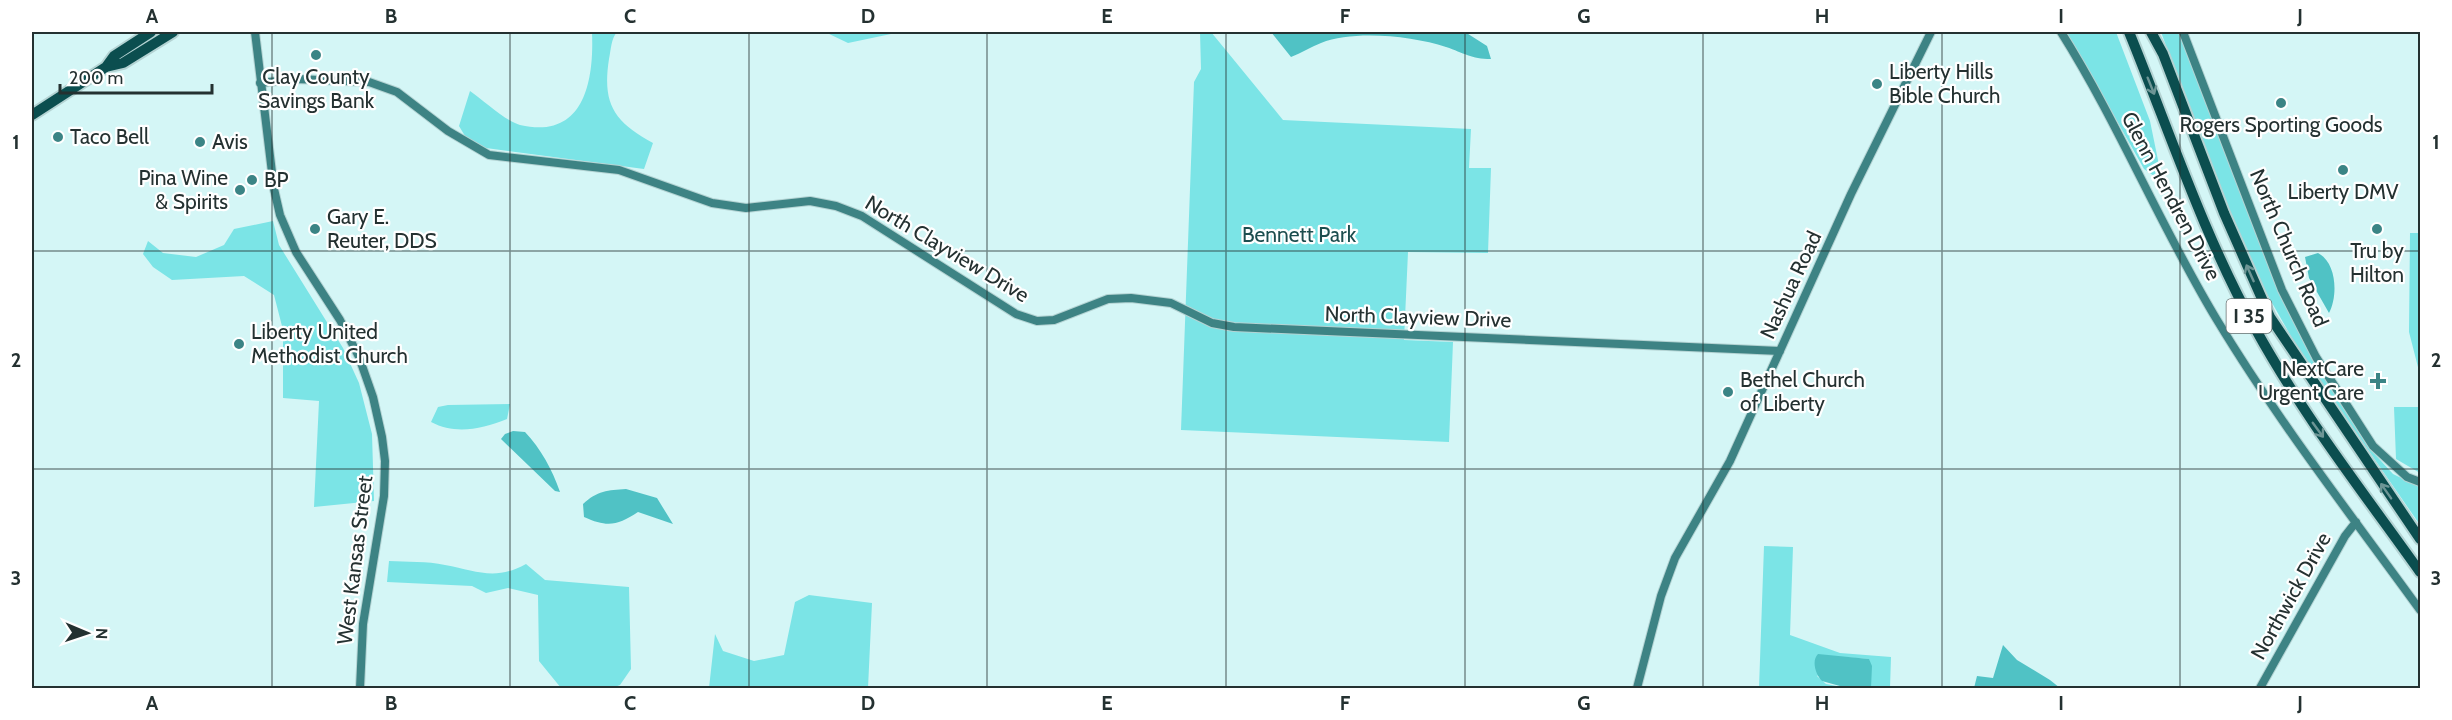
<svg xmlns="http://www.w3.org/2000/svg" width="2452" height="720" font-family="Cabin,sans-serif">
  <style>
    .green { fill: #7be4e6 }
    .water { fill: #50c2c5 }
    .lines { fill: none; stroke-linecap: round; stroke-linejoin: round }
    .secondary-casing { stroke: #b4d3d3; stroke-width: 10 }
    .highway-casing { stroke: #b4d3d3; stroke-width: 14 }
    .secondary { stroke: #3d8384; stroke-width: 8 }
    .highway { stroke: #0b4e4f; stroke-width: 10 }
    .oneway { stroke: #6d9595 }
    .grid { fill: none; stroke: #243131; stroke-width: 1.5; stroke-opacity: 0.55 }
    .poi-dot { fill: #3b8485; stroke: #fff; stroke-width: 2 }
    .labels { text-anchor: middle; stroke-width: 4.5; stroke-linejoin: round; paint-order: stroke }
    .shield { fill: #fff; stroke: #666f6f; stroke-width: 1.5 }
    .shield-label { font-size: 20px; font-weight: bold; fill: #243131 }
    .poi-label { font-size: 21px; fill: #243131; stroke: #fff; text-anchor: start }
    .street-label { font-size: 21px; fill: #243131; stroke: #fff }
    .park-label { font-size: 21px; fill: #1c4e4f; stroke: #fff }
    .neatline { fill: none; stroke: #243131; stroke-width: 2 }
    .grid-label { font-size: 20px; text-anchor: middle; font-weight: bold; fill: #243131 }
  </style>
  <rect width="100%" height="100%" fill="#d4f6f6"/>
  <path class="green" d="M 592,32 L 617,32 C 611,39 611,49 609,59 C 602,104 614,122 653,143 L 644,169 L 471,146 L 459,126 L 470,91 C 483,100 507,122 520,125 C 585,140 594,80 592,32 Z
    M 825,32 L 891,32 L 891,34 L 848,43 Z
    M 1200,32 L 1211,32 L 1283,120 L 1471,129 L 1469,168 L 1491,168 L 1488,253 L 1408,252 L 1404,340 L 1453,342 L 1449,442 L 1181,430 L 1194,82 L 1201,69 Z
    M 2062,32 L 2116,32 L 2150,121 L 2159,165 L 2154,176 L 2144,169 L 2086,66 Z
    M 2161,32 L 2179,32 L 2272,276 L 2302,339 L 2371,450 L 2393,474 L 2420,487 L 2420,525 L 2297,347 L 2267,294 L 2223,202 Z
    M 273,221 L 279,245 L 343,348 L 359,383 L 372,434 L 374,501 L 314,507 L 319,401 L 283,398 L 283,330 L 274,295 L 244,276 L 172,280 L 153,267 L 143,254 L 148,241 L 163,253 L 196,257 L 224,245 L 234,229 Z
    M 2410,233 L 2420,233 L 2420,375 L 2409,332 Z
    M 510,404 L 507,419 C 481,429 456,435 431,422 L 438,407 L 448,405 Z
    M 2394,407 L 2420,407 L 2420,473 L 2396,459 Z
    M 1764,546 L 1793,547 L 1790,635 L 1840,653 L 1891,657 L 1890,688 L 1871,688 L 1869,659 L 1842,657 L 1817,676 L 1826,684 L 1847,688 L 1759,688 Z
    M 389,561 C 407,562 427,561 445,565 C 477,571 495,581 526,564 L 545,580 L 629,587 L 631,669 L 620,685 L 612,688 L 561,688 L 539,661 L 538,595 L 508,588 L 486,593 L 472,586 L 387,582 Z
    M 809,595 L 872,603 L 868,688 L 709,688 L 715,634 L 723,651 L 754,661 L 784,655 L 795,602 Z"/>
  <path class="water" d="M 1271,32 L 1465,32 L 1487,46 L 1491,59 C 1471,59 1464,53 1446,47 C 1412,36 1354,30 1321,43 C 1311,47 1301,53 1291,57 Z
    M 2318,253 C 2337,263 2338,296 2329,313 L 2309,278 L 2305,257 Z
    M 513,431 L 525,432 C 541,449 552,469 560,492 L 555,491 L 501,439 L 505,434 Z
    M 626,489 L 657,498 L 673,524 L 638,512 C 618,525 608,528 584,517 L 583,504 C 597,491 608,490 626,489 Z
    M 2003,645 L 2017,660 L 2050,680 L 2060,688 L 1974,688 L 1977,676 L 1993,678 Z
    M 1818,654 L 1869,659 L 1872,666 L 1871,688 L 1847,688 L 1822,681 C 1816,675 1811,661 1818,654 Z"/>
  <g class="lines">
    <defs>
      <path id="secondary" d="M 255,32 L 274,189 L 280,215 L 296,252 L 340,320 L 359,357 L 373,397 L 382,437 L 385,461 L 384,496 L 363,624 L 360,688
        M 2061,32 C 2119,124 2160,226 2217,320 C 2278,421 2351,515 2420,610
        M 2183,32 L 2282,290 L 2316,357 L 2373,446 L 2407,477 L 2420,482
        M 260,83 L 295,79 L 369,82 L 397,92 L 448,131 L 489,155 L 619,170 L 712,203 L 746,208 L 810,201 L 836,206 L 862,216 L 1016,314 L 1037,321 L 1054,320 L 1108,299 L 1131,298 L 1171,303 L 1212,323 L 1234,327 L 1780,351
        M 1637,688 L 1661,596 L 1675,558 L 1730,461 L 1851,194 L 1931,32
        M 2260,688 L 2345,536 L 2356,522"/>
      <path id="highway" d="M 2129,32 C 2169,130 2203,234 2255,328 C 2302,414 2363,492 2420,572
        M 2151,32 L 2163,54 L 2224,213 L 2270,317 L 2420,539
        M 106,67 L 123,63 L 173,32
        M 32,115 L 106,67 L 114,56 L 151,32"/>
    </defs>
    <use href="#secondary" class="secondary-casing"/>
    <use href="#highway" class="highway-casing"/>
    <use href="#secondary" class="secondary"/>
    <use href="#highway" class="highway"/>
  </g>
  <defs><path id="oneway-shaft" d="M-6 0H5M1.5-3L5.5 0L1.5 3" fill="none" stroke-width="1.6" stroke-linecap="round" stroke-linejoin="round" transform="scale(1.5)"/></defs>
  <g class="oneway">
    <use href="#oneway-shaft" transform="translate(2151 86) rotate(68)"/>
    <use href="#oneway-shaft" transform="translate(2250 273) rotate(-114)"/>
    <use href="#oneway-shaft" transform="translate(2318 430) rotate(54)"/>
    <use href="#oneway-shaft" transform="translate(2386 491) rotate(-125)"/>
  </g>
  <path class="grid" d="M 272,32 L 272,688M 510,32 L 510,688M 749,32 L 749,688M 987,32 L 987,688M 1226,32 L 1226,688M 1465,32 L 1465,688M 1703,32 L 1703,688M 1942,32 L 1942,688M 2180,32 L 2180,688M 32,251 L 2420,251M 32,469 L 2420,469"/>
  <g class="poi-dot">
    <circle cx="316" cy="55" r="6"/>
    <circle cx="1877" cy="84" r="6"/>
    <circle cx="2281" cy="103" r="6"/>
    <circle cx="58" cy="137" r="6"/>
    <circle cx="200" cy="142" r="6"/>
    <circle cx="2343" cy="170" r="6"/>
    <circle cx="252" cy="180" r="6"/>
    <circle cx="240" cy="190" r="6"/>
    <circle cx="315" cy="229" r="6"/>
    <circle cx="2377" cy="229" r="6"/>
    <circle cx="239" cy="344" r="6"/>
    <path d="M2375 372h6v6h6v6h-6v6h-6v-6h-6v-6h6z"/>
    <circle cx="1728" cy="392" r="6"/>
  </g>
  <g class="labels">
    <rect class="shield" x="2226.5" y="299" width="45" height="34" rx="4.5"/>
    <g class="shield-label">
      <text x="2249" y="323">I 35</text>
    </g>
    <g class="poi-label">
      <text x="1889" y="79">Liberty Hills<tspan x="1889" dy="24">Bible Church</tspan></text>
      <text x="316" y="84" text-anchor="middle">Clay County<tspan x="316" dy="24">Savings Bank</tspan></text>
      <text x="2281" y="132" text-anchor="middle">Rogers Sporting Goods</text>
      <text x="70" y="144">Taco Bell</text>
      <text x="212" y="149">Avis</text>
      <text x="228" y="185" text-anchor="end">Pina Wine<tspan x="228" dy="24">&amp; Spirits</tspan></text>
      <text x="264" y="187">BP</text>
      <text x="2343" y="199" text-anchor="middle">Liberty DMV</text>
      <text x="327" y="224">Gary E.<tspan x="327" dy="24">Reuter, DDS</tspan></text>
      <text x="2377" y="258" text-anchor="middle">Tru by<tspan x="2377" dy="24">Hilton</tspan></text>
      <text x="251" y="339">Liberty United<tspan x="251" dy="24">Methodist Church</tspan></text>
      <text x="2364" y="376" text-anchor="end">NextCare<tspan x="2364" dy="24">Urgent Care</tspan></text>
      <text x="1740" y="387">Bethel Church<tspan x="1740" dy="24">of Liberty</tspan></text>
    </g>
    <g class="street-label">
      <text transform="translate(2171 196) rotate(62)" y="7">Glenn Hendren Drive</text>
      <text transform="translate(2289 248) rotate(67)" y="7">North Church Road</text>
      <text transform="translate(947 249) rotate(31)" y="7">North Clayview Drive</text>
      <text transform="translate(1791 285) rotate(-65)" y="7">Nashua Road</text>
      <text transform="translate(1418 317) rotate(2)" y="7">North Clayview Drive</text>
      <text transform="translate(355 560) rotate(-83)" y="7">West Kansas Street</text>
      <text transform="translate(2291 596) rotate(-61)" y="7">Northwick Drive</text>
    </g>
    <g class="park-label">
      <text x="1299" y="242">Bennett Park</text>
    </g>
  </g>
  <rect width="2452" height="720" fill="none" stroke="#ffffff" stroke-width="66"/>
  <g transform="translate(87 633) rotate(92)" stroke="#ffffff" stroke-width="4.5" paint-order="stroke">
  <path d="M0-4.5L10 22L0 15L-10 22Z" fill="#243131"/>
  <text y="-9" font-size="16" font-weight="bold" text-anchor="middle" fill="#243131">N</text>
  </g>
  <path d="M60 84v9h152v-9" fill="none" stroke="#243131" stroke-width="3"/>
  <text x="69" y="84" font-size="18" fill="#243131" stroke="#ffffff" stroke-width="4.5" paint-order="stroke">200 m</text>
  <rect x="33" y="33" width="2386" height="654" class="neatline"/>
  <g class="grid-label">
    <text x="152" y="23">A</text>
    <text x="391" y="23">B</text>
    <text x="630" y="23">C</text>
    <text x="868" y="23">D</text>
    <text x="1107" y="23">E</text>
    <text x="1345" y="23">F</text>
    <text x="1584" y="23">G</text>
    <text x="1822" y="23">H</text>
    <text x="2061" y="23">I</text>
    <text x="2300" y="23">J</text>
    <text x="16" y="149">1</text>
    <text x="2436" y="149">1</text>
    <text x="16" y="367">2</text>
    <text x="2436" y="367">2</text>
    <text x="16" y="585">3</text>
    <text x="2436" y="585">3</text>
    <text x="152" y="710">A</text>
    <text x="391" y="710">B</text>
    <text x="630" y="710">C</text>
    <text x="868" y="710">D</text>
    <text x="1107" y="710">E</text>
    <text x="1345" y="710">F</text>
    <text x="1584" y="710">G</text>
    <text x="1822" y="710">H</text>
    <text x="2061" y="710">I</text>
    <text x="2300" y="710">J</text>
  </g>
</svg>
